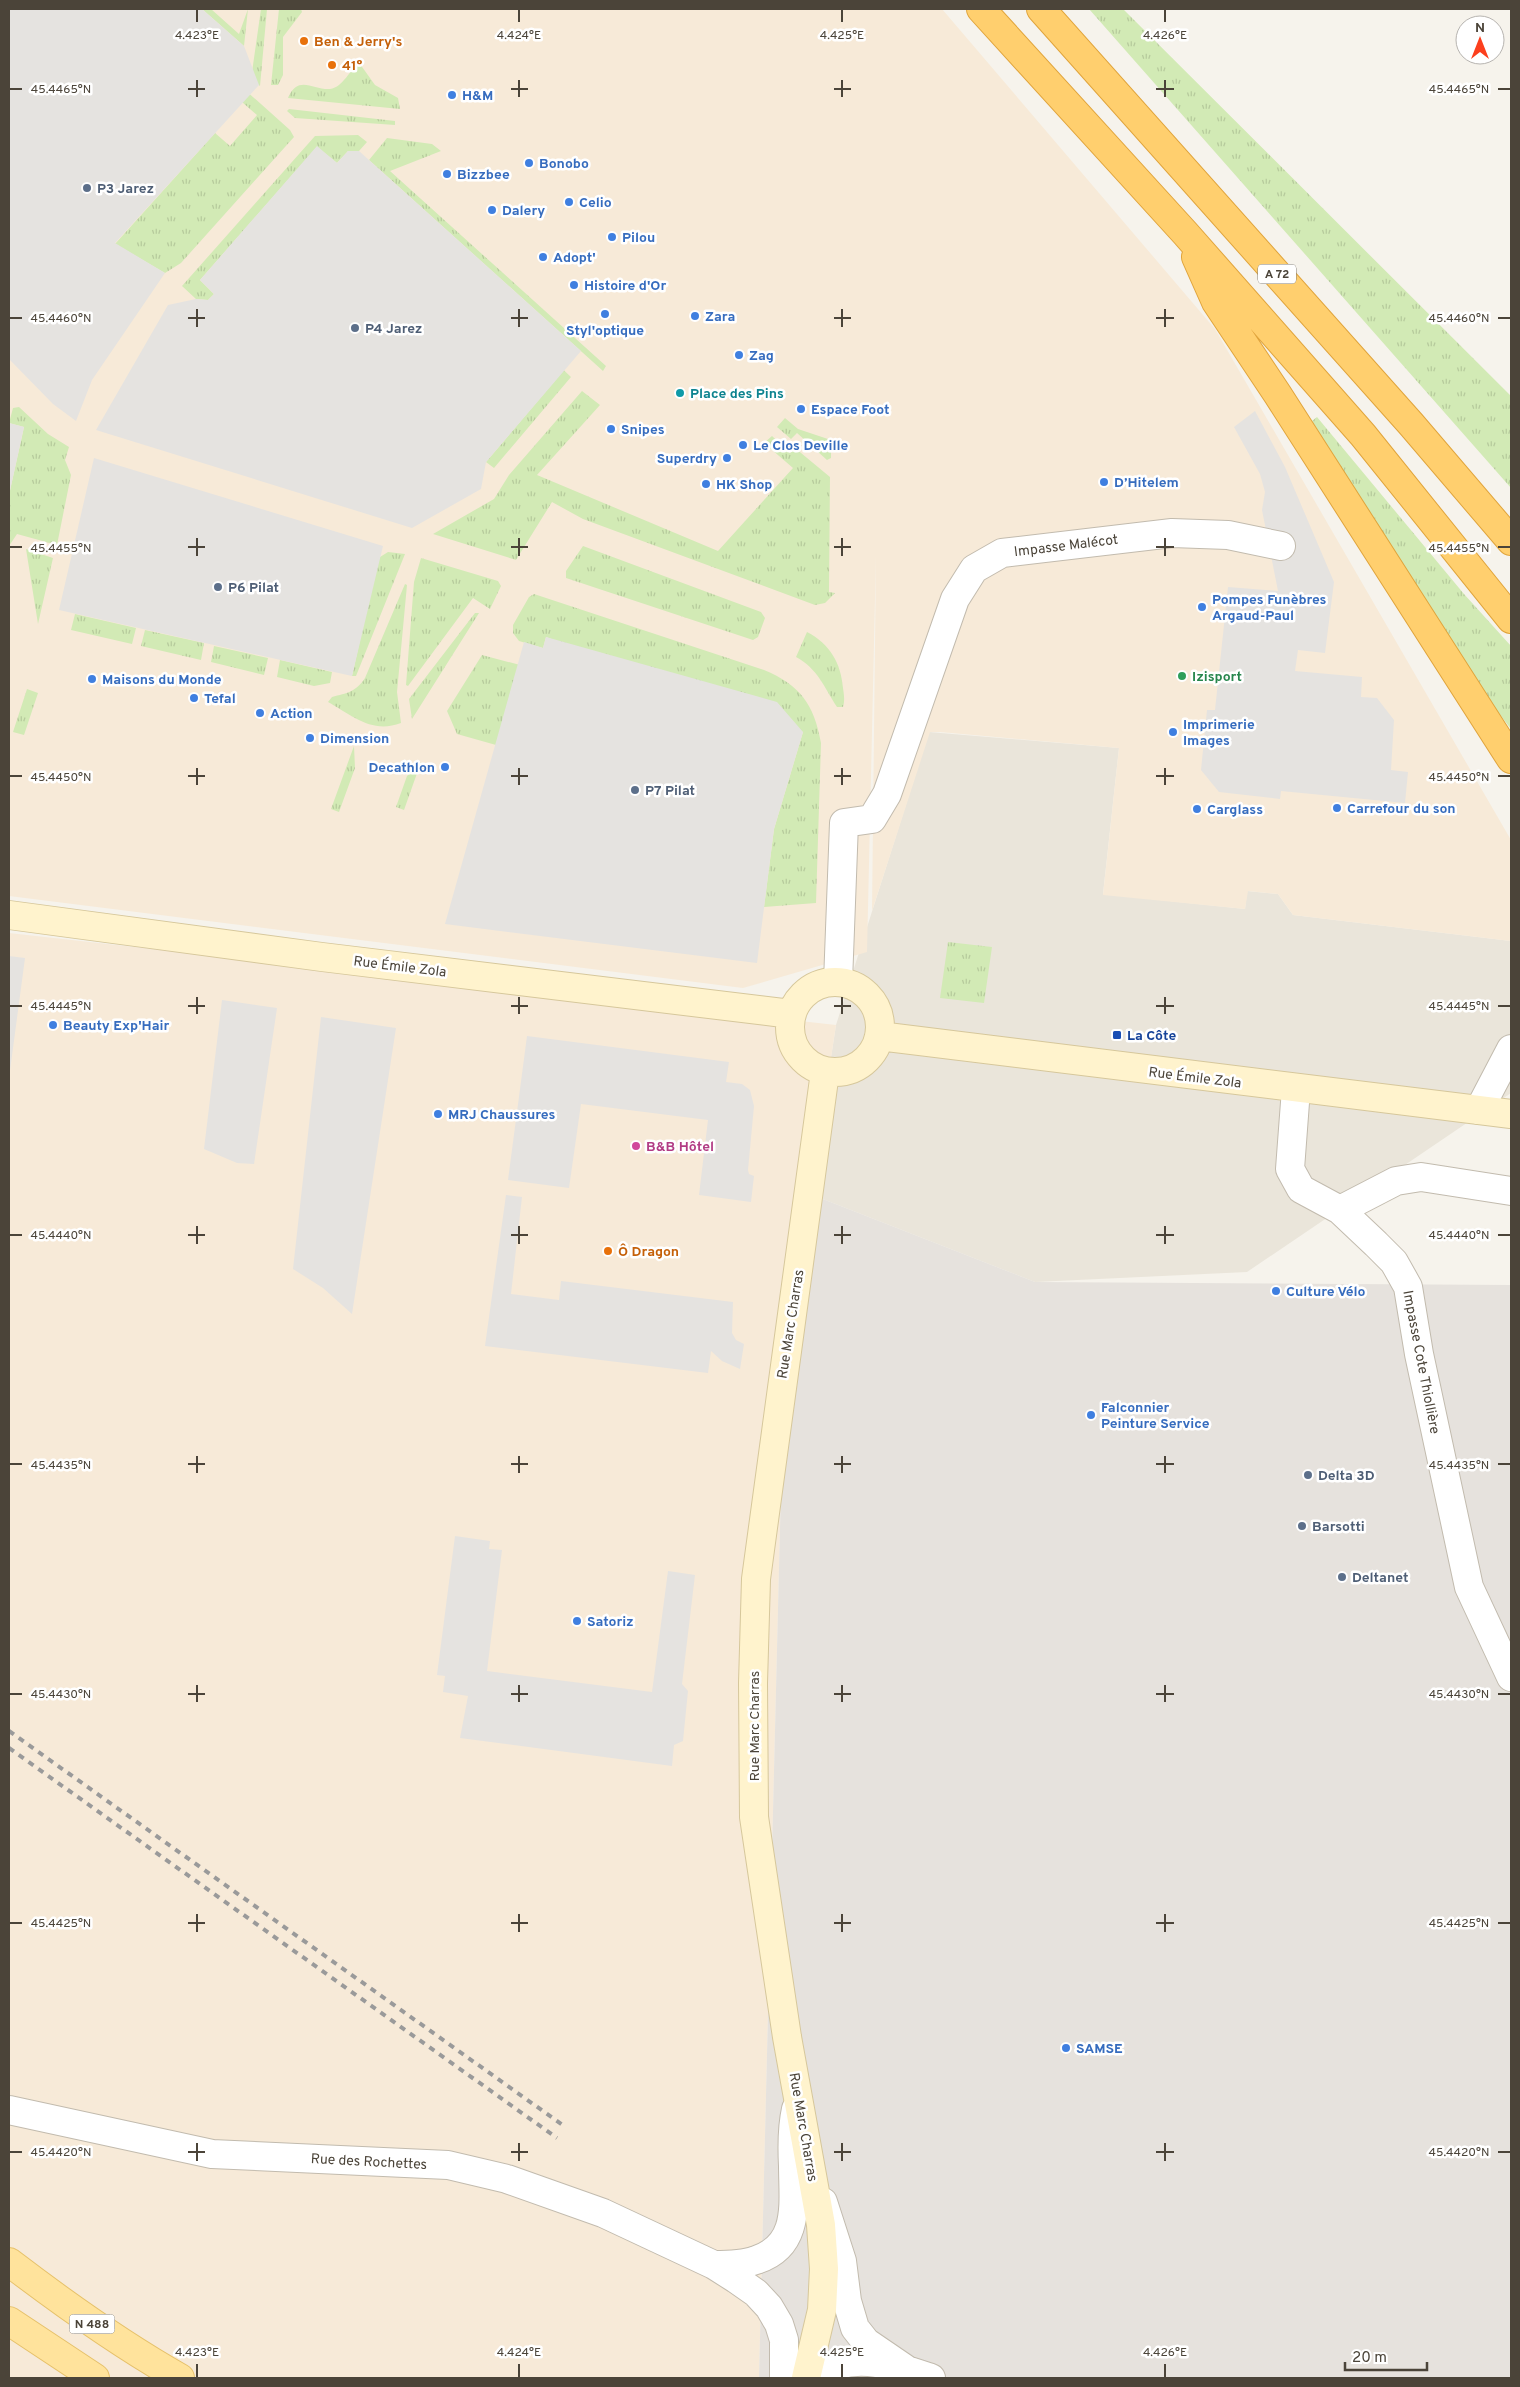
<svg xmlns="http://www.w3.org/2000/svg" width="1520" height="2387" font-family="Overpass,sans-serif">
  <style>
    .residential { fill: #eae5da }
    .commercial { fill: #f7ead8 }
    .industrial { fill: #e6e2dd }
    .grass { fill: url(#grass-tufts) }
    .parking { fill: #e5e3e0 }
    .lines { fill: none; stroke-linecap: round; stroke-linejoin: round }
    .street-casing { stroke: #c2bbae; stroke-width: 30 }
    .secondary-casing { stroke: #d6c79b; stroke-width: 30 }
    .primary-casing { stroke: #e6c16a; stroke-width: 30 }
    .highway-casing { stroke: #e0a43c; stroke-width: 30 }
    .street { stroke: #fff; stroke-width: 28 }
    .secondary { stroke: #fff3cd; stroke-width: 28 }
    .primary { stroke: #ffe39c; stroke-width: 28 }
    .highway { stroke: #ffcf6e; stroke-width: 28 }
    .rail { stroke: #9a9a9a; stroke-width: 4; stroke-dasharray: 6 6; stroke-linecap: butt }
    .ticks { fill: none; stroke: #4b4439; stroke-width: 2 }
    .food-dot { fill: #e8710a; stroke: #fff; stroke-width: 2 }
    .shop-dot { fill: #3f7fe0; stroke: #fff; stroke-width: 2 }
    .service-dot { fill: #5c6f8a; stroke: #fff; stroke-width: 2 }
    .culture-dot { fill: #0f9aa8; stroke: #fff; stroke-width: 2 }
    .leisure-dot { fill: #2e9e5b; stroke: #fff; stroke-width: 2 }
    .transit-dot { fill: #1a4fb4; stroke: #fff; stroke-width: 2 }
    .hotel-dot { fill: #d1479c; stroke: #fff; stroke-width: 2 }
    .labels { text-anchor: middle; stroke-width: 5; stroke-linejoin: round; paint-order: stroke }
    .shield { fill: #fff; stroke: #817c74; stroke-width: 1 }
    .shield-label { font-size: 12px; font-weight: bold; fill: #4b4439 }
    .food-label { font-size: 14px; font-weight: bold; fill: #c56008; stroke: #fff; text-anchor: start }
    .shop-label { font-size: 14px; font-weight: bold; fill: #366cbe; stroke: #fff; text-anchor: start }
    .service-label { font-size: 14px; font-weight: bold; fill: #4e5e75; stroke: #fff; text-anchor: start }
    .culture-label { font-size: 14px; font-weight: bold; fill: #0d838f; stroke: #fff; text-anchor: start }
    .street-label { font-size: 14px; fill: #4b4439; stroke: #fff }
    .leisure-label { font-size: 14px; font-weight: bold; fill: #27864d; stroke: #fff; text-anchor: start }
    .transit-label { font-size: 14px; font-weight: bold; fill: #164399; stroke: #fff; text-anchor: start }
    .hotel-label { font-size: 14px; font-weight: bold; fill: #b23c85; stroke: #fff; text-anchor: start }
    .ticks-label { font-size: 12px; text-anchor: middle; fill: #4b4439; stroke: #fff; stroke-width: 5; stroke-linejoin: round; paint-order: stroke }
  </style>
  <defs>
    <pattern id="grass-tufts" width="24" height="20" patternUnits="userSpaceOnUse" patternTransform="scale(1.25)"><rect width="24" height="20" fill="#d2eab5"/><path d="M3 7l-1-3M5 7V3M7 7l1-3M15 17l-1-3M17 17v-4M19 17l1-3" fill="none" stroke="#b6ca9c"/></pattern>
  </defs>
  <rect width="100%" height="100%" fill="#f6f3ec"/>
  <path class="residential" d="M 929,732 L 1119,748 L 1103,894 L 1245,909 L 1247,891 L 1278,894 L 1293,915 L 1511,941 L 1511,1093 L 1247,1272 L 1035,1282 L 810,1194 L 836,1025 Z"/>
  <path class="commercial" d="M 9,9 L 942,9 L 1215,329 L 1511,840 L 1511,941 L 1293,915 L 1278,894 L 1248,891 L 1245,909 L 1103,895 L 1119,748 L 940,732 L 930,732 L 872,911 L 876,555 L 867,952 L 743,988 L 9,896 Z
    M 9,933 L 836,1025 L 784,1366 L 759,2378 L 9,2378 Z"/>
  <path class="industrial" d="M 810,1194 L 1035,1282 L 1511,1285 L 1511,2378 L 759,2378 L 784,1366 Z"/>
  <path class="grass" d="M 202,9 L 211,9 L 239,34 L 248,9 L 244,46 Z
    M 261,9 L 267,9 L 260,86 L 251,79 Z
    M 279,9 L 301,9 L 302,12 L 283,37 L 283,75 L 278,85 L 271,85 Z
    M 1089,9 L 1123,9 L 1511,396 L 1511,488 Z
    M 360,64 L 375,85 L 398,98 L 400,109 L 288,98 C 298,74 313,90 330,89 C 344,87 349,69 360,64 Z
    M 234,80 L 290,130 L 294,137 L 181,263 L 165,273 L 115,244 L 215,133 L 230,146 L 257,115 L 227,89 Z
    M 289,109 L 395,121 L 395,125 L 295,118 L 287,111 Z
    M 358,135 L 367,142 L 359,151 L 348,151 L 337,163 L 317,147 L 200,280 L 214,294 L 208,300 L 196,299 L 182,286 L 315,136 Z
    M 387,138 L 432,144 L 441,151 L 390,171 L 606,366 L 603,371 L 369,160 Z
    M 552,359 L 571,377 L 494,468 L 486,462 L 558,377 Z
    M 582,391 L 600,405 L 537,475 L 718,551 L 793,468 L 764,443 L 772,436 L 790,453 L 795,448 L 830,477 L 829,592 L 835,593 L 825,603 L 815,605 L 583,519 L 552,502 L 516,560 L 433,534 L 494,499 L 509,475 Z
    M 19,407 L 48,434 L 69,447 L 65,460 L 71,475 L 57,545 L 17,534 L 9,546 L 9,495 L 24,427 L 9,423 L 13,408 Z
    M 1317,417 L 1464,594 L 1511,646 L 1511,729 L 1491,703 L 1312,421 Z
    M 785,418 L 798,429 L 831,440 L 831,458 L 827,460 L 797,433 L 791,439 L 777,427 Z
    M 583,546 L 761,612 L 765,618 L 758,637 L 753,640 L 566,578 L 566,571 Z
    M 26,549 L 53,558 L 38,624 Z
    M 388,552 L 405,554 L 356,676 L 352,676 L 377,563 L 380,557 Z
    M 421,558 L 498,581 L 501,586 L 490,609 L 473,598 L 408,686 L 406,685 L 414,582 Z
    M 405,584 L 407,585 L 397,692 L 401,723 C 372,734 353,716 328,702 L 332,697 C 347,693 356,692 365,678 Z
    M 534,594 L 764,670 C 800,685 814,704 821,743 L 816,903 L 764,907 L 774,829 L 803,732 L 546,637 L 543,648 L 519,641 L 513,633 L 513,625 L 529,597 Z
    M 475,613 L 479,613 L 412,719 L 409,699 Z
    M 75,614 L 136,628 L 132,644 L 71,630 Z
    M 145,630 L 204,643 L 201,660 L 141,646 Z
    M 807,632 C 830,644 841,663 843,688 C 844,695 845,701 843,707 L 837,707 C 824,687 818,669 796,657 Z
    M 214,646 L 268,658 L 264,675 L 211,662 Z
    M 482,655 L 535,669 L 517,670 L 496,745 L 457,734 L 447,711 Z
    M 280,660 L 332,672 L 330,683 L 314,686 L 277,677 Z
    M 27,689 L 38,693 L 24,735 L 13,732 Z
    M 354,746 L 355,768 L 339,812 L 331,809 Z
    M 421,762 L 404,810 L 396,807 L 407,776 Z
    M 948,942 L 992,947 L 984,1003 L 940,998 Z"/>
  <path class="parking" d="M 9,9 L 202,9 L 244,46 L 259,85 L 115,243 L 165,273 L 92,380 L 76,421 L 53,404 L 9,359 Z
    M 317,146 L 337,163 L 348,151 L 359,151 L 581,351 L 486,462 L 481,489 L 412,528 L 96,430 L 168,305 L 196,299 L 208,300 L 214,294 L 200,280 Z
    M 1255,411 L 1285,467 L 1334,582 L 1325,653 L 1298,650 L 1295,671 L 1362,677 L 1361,697 L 1377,698 L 1394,720 L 1391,770 L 1408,772 L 1405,803 L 1281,791 L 1280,799 L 1219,792 L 1201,770 L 1207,710 L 1215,710 L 1228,587 L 1278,591 L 1262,510 L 1265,492 L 1260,474 L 1234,427 Z
    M 9,423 L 24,427 L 9,495 Z
    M 94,458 L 383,546 L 352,676 L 59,610 Z
    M 546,637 L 777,702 L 803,732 L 774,829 L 757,963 L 445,924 L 524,642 L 543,648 Z
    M 9,956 L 25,958 L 9,1078 Z
    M 222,1000 L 277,1008 L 254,1164 L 237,1163 L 204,1149 Z
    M 321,1017 L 396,1028 L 352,1314 L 323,1288 L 293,1269 Z
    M 527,1036 L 729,1062 L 726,1082 L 742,1084 L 750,1090 L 754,1106 L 748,1170 L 749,1174 L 754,1176 L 751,1202 L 699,1195 L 708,1120 L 581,1104 L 569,1188 L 508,1180 Z
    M 506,1195 L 522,1197 L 511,1294 L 559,1300 L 561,1281 L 733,1302 L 732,1333 L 736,1340 L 744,1344 L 740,1369 L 722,1361 L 711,1351 L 708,1373 L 485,1346 Z
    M 455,1536 L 490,1541 L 489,1549 L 502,1550 L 487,1671 L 652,1692 L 668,1571 L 695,1575 L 682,1684 L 688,1691 L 683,1741 L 674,1745 L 672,1766 L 460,1738 L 468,1696 L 443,1692 L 445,1676 L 437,1675 Z"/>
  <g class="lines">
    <defs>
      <path id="street" d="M 838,982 L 844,823 L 872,819 L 887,794 L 955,599 L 974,569 L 1002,553 L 1172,533 L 1228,535 L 1281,546
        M 1296,1089 L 1290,1169 L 1301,1189 L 1340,1210 L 1376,1244 L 1394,1262 L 1408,1287 L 1419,1354 L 1469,1587 L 1511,1677
        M 1479,1110 L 1511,1049
        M 1340,1210 L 1396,1181 L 1421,1177 L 1511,1191
        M 9,2110 L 212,2154 L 448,2165 L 507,2179 L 603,2213 L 714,2265 L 736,2279 L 756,2293 L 769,2307 L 779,2324 L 784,2340 L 784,2378
        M 823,2202 L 842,2261 L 847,2301 L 855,2328 L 866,2342 L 907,2370
        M 714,2265 C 728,2265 743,2265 756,2260 C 801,2246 793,2202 793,2166 C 792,2147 792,2127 796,2109
        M 814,2378 C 849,2349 892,2365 931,2378"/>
      <path id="secondary" d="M 9,915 L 322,957 L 791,1014
        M790 1027a45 45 0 1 1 90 0a45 45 0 1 1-90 0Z
        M 879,1036 L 1511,1114
        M 806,2378 L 822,2310 L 824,2269 L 821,2225 L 787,2037 L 754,1817 L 753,1683 L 756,1579 L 825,1072"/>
      <path id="primary" d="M 9,2262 C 64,2304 120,2344 180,2378
        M 9,2321 L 95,2378"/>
      <path id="highway" d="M 981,9 L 1185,233 L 1363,435 L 1511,619
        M 1041,9 L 1411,424 L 1511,541
        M 1196,257 L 1216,302 L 1278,395 L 1511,759"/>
    </defs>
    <use href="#street" class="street-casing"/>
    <use href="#secondary" class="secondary-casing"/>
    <use href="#primary" class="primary-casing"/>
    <use href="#highway" class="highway-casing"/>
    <use href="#street" class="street"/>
    <use href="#secondary" class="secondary"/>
    <use href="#primary" class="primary"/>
    <use href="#highway" class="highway"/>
    <path class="rail" d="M 9,1731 L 564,2126
      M 9,1748 L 557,2138"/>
  </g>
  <path class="ticks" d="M 197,10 L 197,22M 519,10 L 519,22M 842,10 L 842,22M 1165,10 L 1165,22M 197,80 L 197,97M 519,80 L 519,97M 842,80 L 842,97M 1165,80 L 1165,97M 10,89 L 22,89M 188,89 L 205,89M 511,89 L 528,89M 834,89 L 851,89M 1156,89 L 1174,89M 1498,89 L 1510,89M 197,309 L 197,327M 519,309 L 519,327M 842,309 L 842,327M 1165,309 L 1165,327M 10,318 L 22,318M 188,318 L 205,318M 511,318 L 528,318M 834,318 L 851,318M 1156,318 L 1174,318M 1498,318 L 1510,318M 197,538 L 197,556M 519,538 L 519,556M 842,538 L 842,556M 1165,538 L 1165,556M 10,547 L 22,547M 188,547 L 205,547M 511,547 L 528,547M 834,547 L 851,547M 1156,547 L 1174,547M 1498,547 L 1510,547M 197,768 L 197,785M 519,768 L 519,785M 842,768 L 842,785M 1165,768 L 1165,785M 10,776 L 22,776M 188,776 L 205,776M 511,776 L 528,776M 834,776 L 851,776M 1156,776 L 1174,776M 1498,776 L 1510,776M 197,997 L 197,1014M 519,997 L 519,1014M 842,997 L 842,1014M 1165,997 L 1165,1014M 10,1006 L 22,1006M 188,1006 L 205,1006M 511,1006 L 528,1006M 834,1006 L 851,1006M 1156,1006 L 1174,1006M 1498,1006 L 1510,1006M 197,1226 L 197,1244M 519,1226 L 519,1244M 842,1226 L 842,1244M 1165,1226 L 1165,1244M 10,1235 L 22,1235M 188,1235 L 205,1235M 511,1235 L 528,1235M 834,1235 L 851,1235M 1156,1235 L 1174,1235M 1498,1235 L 1510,1235M 197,1456 L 197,1473M 519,1456 L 519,1473M 842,1456 L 842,1473M 1165,1456 L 1165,1473M 10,1464 L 22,1464M 188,1464 L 205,1464M 511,1464 L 528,1464M 834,1464 L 851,1464M 1156,1464 L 1174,1464M 1498,1464 L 1510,1464M 197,1685 L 197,1702M 519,1685 L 519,1702M 842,1685 L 842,1702M 1165,1685 L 1165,1702M 10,1694 L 22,1694M 188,1694 L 205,1694M 511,1694 L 528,1694M 834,1694 L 851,1694M 1156,1694 L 1174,1694M 1498,1694 L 1510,1694M 197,1914 L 197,1932M 519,1914 L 519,1932M 842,1914 L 842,1932M 1165,1914 L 1165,1932M 10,1923 L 22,1923M 188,1923 L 205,1923M 511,1923 L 528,1923M 834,1923 L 851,1923M 1156,1923 L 1174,1923M 1498,1923 L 1510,1923M 197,2143 L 197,2161M 519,2143 L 519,2161M 842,2143 L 842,2161M 1165,2143 L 1165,2161M 10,2152 L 22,2152M 188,2152 L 205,2152M 511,2152 L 528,2152M 834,2152 L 851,2152M 1156,2152 L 1174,2152M 1498,2152 L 1510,2152M 197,2364 L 197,2377M 519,2364 L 519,2377M 842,2364 L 842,2377M 1165,2364 L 1165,2377"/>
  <g class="food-dot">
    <circle cx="304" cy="41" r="5"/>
    <circle cx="332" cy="65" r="5"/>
    <circle cx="608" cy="1251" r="5"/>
  </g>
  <g class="shop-dot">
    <circle cx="452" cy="95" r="5"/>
    <circle cx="529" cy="163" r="5"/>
    <circle cx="447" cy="174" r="5"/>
    <circle cx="569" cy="202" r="5"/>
    <circle cx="492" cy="210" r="5"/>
    <circle cx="612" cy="237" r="5"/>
    <circle cx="543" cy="257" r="5"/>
    <circle cx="574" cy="285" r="5"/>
    <circle cx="605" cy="314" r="5"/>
    <circle cx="695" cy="316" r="5"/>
    <circle cx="739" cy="355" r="5"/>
    <circle cx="801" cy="409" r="5"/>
    <circle cx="611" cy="429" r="5"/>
    <circle cx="743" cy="445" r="5"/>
    <circle cx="727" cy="458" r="5"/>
    <circle cx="1104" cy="482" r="5"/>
    <circle cx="706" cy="484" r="5"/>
    <circle cx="1202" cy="607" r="5"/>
    <circle cx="92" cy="679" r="5"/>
    <circle cx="194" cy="698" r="5"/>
    <circle cx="260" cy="713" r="5"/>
    <circle cx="1173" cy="732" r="5"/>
    <circle cx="310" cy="738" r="5"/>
    <circle cx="445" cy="767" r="5"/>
    <circle cx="1337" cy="808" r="5"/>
    <circle cx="1197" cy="809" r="5"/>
    <circle cx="53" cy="1025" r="5"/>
    <circle cx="438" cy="1114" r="5"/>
    <circle cx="1276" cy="1291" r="5"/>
    <circle cx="1091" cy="1415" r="5"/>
    <circle cx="577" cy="1621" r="5"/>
    <circle cx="1066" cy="2048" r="5"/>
  </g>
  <g class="service-dot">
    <circle cx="87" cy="188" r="5"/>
    <circle cx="355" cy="328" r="5"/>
    <circle cx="218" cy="587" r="5"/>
    <circle cx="635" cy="790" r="5"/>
    <circle cx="1308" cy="1475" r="5"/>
    <circle cx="1302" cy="1526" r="5"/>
    <circle cx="1342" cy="1577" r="5"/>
  </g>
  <circle class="culture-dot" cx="680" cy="393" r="5"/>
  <circle class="leisure-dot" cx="1182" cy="676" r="5"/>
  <rect class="transit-dot" x="1112" y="1030" width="10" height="10" rx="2.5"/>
  <circle class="hotel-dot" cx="636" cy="1146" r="5"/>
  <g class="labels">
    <g class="shield">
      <rect x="1258" y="264.5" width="38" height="19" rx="4"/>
      <rect x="69.5" y="2314.5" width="45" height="19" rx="4"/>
    </g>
    <g class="shield-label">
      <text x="1277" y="278">A 72</text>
      <text x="92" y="2328">N 488</text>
    </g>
    <g class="food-label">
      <text x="314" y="46">Ben &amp; Jerry's</text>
      <text x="342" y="70">41°</text>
      <text x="618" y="1256">Ô Dragon</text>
    </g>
    <g class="shop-label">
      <text x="462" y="100">H&amp;M</text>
      <text x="539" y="168">Bonobo</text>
      <text x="457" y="179">Bizzbee</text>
      <text x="579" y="207">Celio</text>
      <text x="502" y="215">Dalery</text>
      <text x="622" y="242">Pilou</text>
      <text x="553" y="262">Adopt'</text>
      <text x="584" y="290">Histoire d'Or</text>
      <text x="705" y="321">Zara</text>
      <text x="605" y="335" text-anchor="middle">Styl'optique</text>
      <text x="749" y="360">Zag</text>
      <text x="811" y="414">Espace Foot</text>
      <text x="621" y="434">Snipes</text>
      <text x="753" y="450">Le Clos Deville</text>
      <text x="717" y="463" text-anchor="end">Superdry</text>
      <text x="1114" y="487">D’Hitelem</text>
      <text x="716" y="489">HK Shop</text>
      <text x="1212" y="604">Pompes Funèbres<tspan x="1212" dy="16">Argaud-Paul</tspan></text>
      <text x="102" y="684">Maisons du Monde</text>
      <text x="204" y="703">Tefal</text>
      <text x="270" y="718">Action</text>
      <text x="1183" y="729">Imprimerie<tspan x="1183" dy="16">Images</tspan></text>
      <text x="320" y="743">Dimension</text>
      <text x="435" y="772" text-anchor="end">Decathlon</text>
      <text x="1347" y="813">Carrefour du son</text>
      <text x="1207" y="814">Carglass</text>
      <text x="63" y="1030">Beauty Exp'Hair</text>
      <text x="448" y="1119">MRJ Chaussures</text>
      <text x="1286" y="1296">Culture Vélo</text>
      <text x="1101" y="1412">Falconnier<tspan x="1101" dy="16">Peinture Service</tspan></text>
      <text x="587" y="1626">Satoriz</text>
      <text x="1076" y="2053">SAMSE</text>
    </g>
    <g class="service-label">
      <text x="97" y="193">P3 Jarez</text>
      <text x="365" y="333">P4 Jarez</text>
      <text x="228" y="592">P6 Pilat</text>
      <text x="645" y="795">P7 Pilat</text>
      <text x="1318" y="1480">Delta 3D</text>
      <text x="1312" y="1531">Barsotti</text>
      <text x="1352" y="1582">Deltanet</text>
    </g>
    <g class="culture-label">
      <text x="690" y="398">Place des Pins</text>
    </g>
    <g class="street-label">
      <text transform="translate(1066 545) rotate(-7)" y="5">Impasse Malécot</text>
      <text transform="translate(400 966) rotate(7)" y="5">Rue Émile Zola</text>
      <text transform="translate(1195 1077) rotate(7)" y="5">Rue Émile Zola</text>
      <text transform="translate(790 1324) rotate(-81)" y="5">Rue Marc Charras</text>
      <text transform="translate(1422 1362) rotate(79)" y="5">Impasse Cote Thiollière</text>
      <text transform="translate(754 1726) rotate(-90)" y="5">Rue Marc Charras</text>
      <text transform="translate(804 2127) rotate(80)" y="5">Rue Marc Charras</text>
      <text transform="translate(369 2161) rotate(3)" y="5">Rue des Rochettes</text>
    </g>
    <g class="leisure-label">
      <text x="1192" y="681">Izisport</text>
    </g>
    <g class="transit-label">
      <text x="1127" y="1040">La Côte</text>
    </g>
    <g class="hotel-label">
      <text x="646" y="1151">B&amp;B Hôtel</text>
    </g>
  </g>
  <g class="ticks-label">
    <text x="197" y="39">4.423°E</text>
    <text x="519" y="39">4.424°E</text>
    <text x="842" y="39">4.425°E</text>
    <text x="1165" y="39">4.426°E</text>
    <text x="61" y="93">45.4465°N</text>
    <text x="1459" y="93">45.4465°N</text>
    <text x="61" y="322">45.4460°N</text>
    <text x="1459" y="322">45.4460°N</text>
    <text x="61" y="552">45.4455°N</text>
    <text x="1459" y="552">45.4455°N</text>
    <text x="61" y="781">45.4450°N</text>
    <text x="1459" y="781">45.4450°N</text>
    <text x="61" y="1010">45.4445°N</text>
    <text x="1459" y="1010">45.4445°N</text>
    <text x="61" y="1239">45.4440°N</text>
    <text x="1459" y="1239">45.4440°N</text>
    <text x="61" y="1469">45.4435°N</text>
    <text x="1459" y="1469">45.4435°N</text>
    <text x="61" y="1698">45.4430°N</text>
    <text x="1459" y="1698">45.4430°N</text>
    <text x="61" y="1927">45.4425°N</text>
    <text x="1459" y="1927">45.4425°N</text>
    <text x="61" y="2156">45.4420°N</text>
    <text x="1459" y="2156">45.4420°N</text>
    <text x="197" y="2356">4.423°E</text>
    <text x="519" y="2356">4.424°E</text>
    <text x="842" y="2356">4.425°E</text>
    <text x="1165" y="2356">4.426°E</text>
  </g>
  <rect width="1520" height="2387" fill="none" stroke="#4b4439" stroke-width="20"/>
  <g transform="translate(1480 40)"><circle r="24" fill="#ffffff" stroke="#b7b4b0"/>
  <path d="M0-4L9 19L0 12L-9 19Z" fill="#fc3f1d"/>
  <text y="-8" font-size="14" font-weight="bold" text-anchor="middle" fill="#4b4439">N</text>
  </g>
  <path d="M1345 2362v8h82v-8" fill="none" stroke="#4b4439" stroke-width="2.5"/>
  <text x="1352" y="2362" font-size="15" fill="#4b4439" stroke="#ffffff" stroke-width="4" paint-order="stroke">20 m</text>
</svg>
